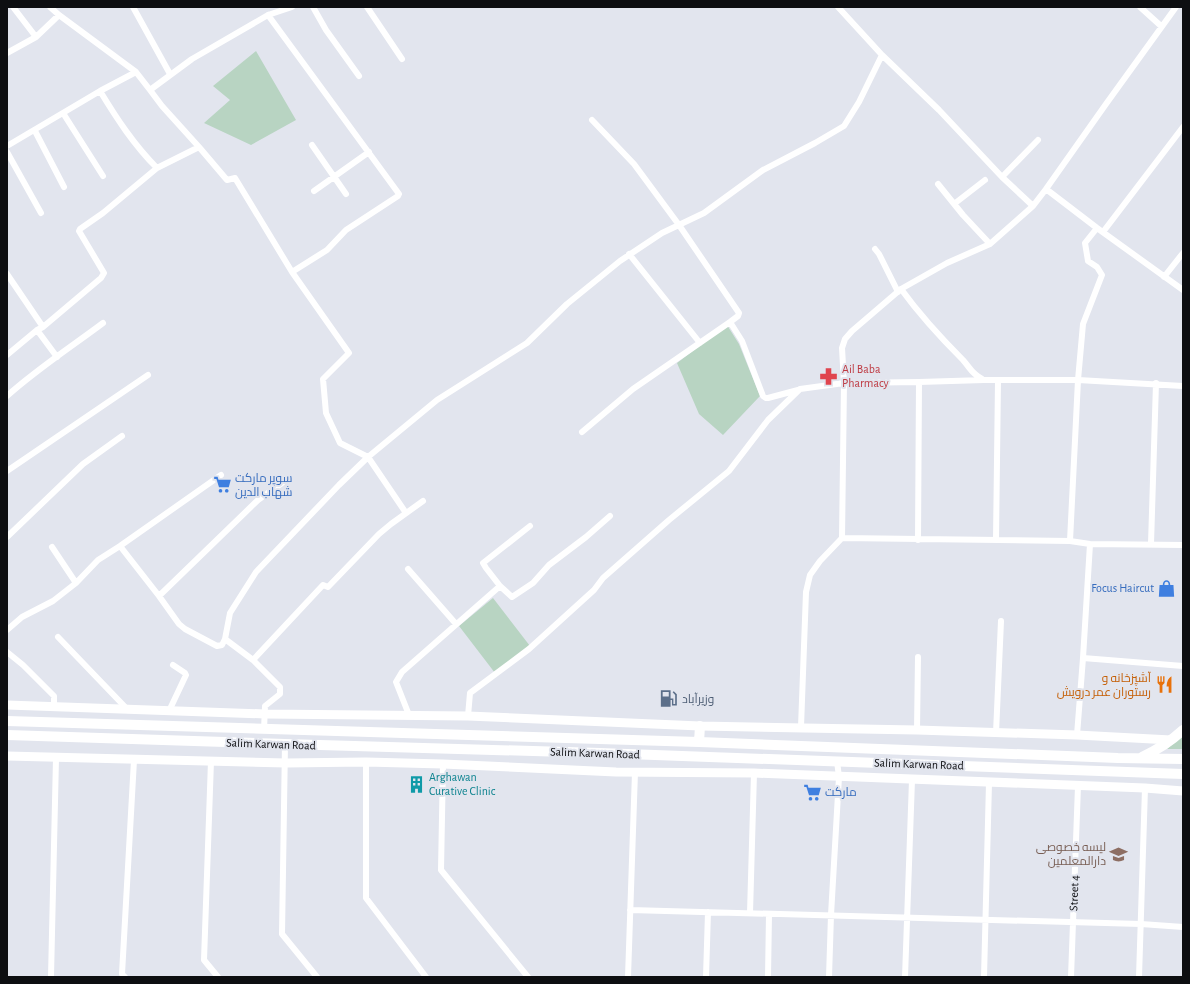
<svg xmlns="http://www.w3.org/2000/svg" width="1190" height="984" font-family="'Alegreya Sans',Cairo,sans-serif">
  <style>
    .green { fill: #b8d4c2 }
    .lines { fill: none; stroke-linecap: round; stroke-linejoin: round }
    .street { stroke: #fff; stroke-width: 6 }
    .secondary { stroke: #fff; stroke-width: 9 }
    .primary { stroke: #fff; stroke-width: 10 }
    .labels { text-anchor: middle; stroke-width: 4; stroke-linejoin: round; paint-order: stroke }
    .health-label { font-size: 12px; fill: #be3a42; stroke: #e2e5ee; text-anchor: start }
    .shop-label { font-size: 12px; fill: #366cbe; stroke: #e2e5ee; text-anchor: start }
    .food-label { font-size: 12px; fill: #c56008; stroke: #e2e5ee; text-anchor: end }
    .service-label { font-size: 12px; fill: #4e5e75; stroke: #e2e5ee; text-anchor: start }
    .street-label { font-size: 12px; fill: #0d0e11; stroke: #e2e5ee }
    .culture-label { font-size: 12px; fill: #0d838f; stroke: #e2e5ee; text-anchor: start }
    .education-label { font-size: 12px; fill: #785e54; stroke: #e2e5ee; text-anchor: end }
  </style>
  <rect width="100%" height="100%" fill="#e2e5ee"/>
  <path class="green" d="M 256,51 L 296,120 L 251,145 L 204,123 L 230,100 L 213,86 Z
    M 727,325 L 739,344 L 760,396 L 723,435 L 699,414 L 677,363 Z
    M 493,598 L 530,646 L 495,673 L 459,626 Z
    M 1183,735 L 1183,749 L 1167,749 Z"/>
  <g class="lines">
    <path class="street" d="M 13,7 L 36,37
      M 50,7 L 59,15 L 136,72 L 150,90 L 192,59 L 268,15 L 292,7
      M 133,7 L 170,74
      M 313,7 L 326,30 L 359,76
      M 367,7 L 402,59
      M 1140,7 L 1161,26
      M 1176,7 L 1106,104 L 1046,189 L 1097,228 L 1183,290
      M 268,15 L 399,194 L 398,196 L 346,230 L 327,250 L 292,272
      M 7,53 L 36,37 L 59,15
      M 882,55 L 939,110 L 1002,177 L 1033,206 L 1046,189
      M 150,90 L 162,106 L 199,147 L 227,180 L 235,178 L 292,272 L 349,353 L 323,379 L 326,413 L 340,443 L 368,457 L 406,513
      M 100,91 C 117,119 134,145 157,168
      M 63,113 L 103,176
      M 35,131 L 64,187
      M 312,145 L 346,194
      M 7,146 L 100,91 L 136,72
      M 7,152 L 41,213
      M 1002,177 L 1038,140
      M 938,184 L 963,215 L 990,244
      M 314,191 L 369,152
      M 954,204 L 985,180
      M 1103,232 L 1183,127
      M 875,249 L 879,254 L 898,292
      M 629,254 L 700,343
      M 7,274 L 43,327
      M 1164,277 L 1183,253
      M 901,289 C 920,315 941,338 963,360 C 971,369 971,373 982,379
      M 730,322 L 742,341 L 763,396 L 766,398 L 768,398 L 798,390
      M 37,330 L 57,357
      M 7,355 L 37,330 L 43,327 L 101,278 L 104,273 L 79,231 L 80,229 L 103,213 L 157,168 L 199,147
      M 7,396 C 37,369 71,347 103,323
      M 582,432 L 633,389 L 730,322 L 738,316 L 739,313 L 679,225 L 634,164 L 592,120
      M 7,471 L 148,375
      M 7,537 L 83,464 L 122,436
      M 842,538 L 1070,541 L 1090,544 L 1183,545
      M 918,540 L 919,382
      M 996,540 L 998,381
      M 1070,541 L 1078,380 L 1083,324 L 1102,275 L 1097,267 L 1088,261 L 1085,243 L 1097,228
      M 1151,544 L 1156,383
      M 120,546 L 159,596 L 179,624 L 185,629 L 217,646 L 222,645 L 225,639
      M 52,547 L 76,583
      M 408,569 L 456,624
      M 500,586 L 486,568 L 483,563 L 530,526
      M 159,596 L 258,500 L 282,483
      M 7,630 L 22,617 L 53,601 L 76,583 L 98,560 L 120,546 L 221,475
      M 58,637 L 128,710
      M 7,652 L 23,665 L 54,696 L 54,707
      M 1083,658 L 1183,666
      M 253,660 L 323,585 L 328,587 L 379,534 L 391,524 L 423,501
      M 169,711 L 186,675 L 185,673 L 173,665
      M 409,715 L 396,682 L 402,672 L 500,586 L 512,597 L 533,583 L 549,565 L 586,537 L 610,516
      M 468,716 L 470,693 L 529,649 L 594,590 L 603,578 L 669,520 L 729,471 L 768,420 L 800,389 L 844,383 L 919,382 L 984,380 L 1078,380 L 1183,386
      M 801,727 L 806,592 L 810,575 L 820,561 L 842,538 L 844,383 L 842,348 L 845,339 L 852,331 L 901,289 L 947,263 L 990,244 L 1033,206
      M 264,730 L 265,706 L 280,694 L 280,687 L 253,660 L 225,639 L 230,613 L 256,572 L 339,485 L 368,457 L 437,400 L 527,343 L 567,304 L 620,261 L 662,233 L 704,213 L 763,170 L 815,143 L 844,126 L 859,102 L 882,55 L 838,7
      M 917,730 L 918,657
      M 996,733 L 1001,621
      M 1077,735 L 1083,658 L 1090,544
      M 285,744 L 282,934 L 317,977
      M 211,761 L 204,960 L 218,977
      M 366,762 L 366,898 L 426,977
      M 443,764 L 441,870 L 528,977
      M 630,910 L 1141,924 L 1183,927
      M 750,913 L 754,773
      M 51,977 L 56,758
      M 125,977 L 122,974 L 134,760
      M 628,977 L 635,772
      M 706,977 L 708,912
      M 768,977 L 769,914
      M 829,977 L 831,915 L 839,777 L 837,761
      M 905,977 L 912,780
      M 984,977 L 989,783
      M 1071,977 L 1078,786
      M 1139,977 L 1145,788"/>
    <path class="secondary" d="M 7,705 L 265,714 L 468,716 L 700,726 L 917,730 L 1077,735 L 1171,740
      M 7,756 L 286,763 L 366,762 L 443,764 L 616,772 L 754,773 L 1145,788 L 1183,791"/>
    <path class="primary" d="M 7,721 L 699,742 L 1118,758 L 1183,759
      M 7,735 L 285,744 L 600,753 L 1183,774
      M 699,742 L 700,726
      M 1142,757 C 1157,750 1171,741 1183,730"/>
  </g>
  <defs>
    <symbol id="pharmacy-bare" viewBox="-9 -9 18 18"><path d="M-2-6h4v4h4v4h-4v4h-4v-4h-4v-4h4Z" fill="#e0444e" stroke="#e2e5ee" stroke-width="2.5" paint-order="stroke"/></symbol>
    <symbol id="supermarket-bare" viewBox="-9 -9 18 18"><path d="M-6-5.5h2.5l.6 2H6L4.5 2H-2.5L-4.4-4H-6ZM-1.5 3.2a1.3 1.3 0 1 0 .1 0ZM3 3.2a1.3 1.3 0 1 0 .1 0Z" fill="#3f7fe0" stroke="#e2e5ee" stroke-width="2.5" paint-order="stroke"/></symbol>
    <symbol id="shop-bare" viewBox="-9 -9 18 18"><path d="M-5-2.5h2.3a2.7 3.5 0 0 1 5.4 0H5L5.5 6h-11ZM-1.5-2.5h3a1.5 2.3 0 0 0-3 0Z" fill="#3f7fe0" stroke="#e2e5ee" stroke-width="2.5" paint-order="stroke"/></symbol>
    <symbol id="restaurant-bare" viewBox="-9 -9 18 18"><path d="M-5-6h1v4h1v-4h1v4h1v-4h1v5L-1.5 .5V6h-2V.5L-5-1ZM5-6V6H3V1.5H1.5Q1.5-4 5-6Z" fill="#e8710a" stroke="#e2e5ee" stroke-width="2.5" paint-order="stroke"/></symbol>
    <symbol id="fuel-bare" viewBox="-9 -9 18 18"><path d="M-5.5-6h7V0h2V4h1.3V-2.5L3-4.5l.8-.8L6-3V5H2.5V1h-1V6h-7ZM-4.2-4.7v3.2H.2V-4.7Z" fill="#5c6f8a" stroke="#e2e5ee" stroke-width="2.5" paint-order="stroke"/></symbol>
    <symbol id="building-bare" viewBox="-9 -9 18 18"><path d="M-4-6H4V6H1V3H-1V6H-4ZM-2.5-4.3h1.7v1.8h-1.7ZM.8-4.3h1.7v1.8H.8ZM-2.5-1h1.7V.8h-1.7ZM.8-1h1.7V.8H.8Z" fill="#0f9aa8" stroke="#e2e5ee" stroke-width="2.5" paint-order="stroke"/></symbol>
    <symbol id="school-bare" viewBox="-9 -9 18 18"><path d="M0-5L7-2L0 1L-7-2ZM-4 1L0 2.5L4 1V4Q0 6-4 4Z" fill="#8d6e63" stroke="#e2e5ee" stroke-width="2.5" paint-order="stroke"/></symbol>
  </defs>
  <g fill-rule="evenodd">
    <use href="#pharmacy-bare" x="816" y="364" width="25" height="25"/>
    <use href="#supermarket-bare" x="210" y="472" width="25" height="25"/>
    <use href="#shop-bare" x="1154" y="576" width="25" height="25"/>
    <use href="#restaurant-bare" x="1152" y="672" width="25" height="25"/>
    <use href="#fuel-bare" x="656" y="686" width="25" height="25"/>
    <use href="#building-bare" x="404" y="772" width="25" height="25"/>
    <use href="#supermarket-bare" x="800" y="780" width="25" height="25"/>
    <use href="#school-bare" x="1106" y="842" width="25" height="25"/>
  </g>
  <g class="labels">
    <g class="health-label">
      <text x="842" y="373">Ail Baba<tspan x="842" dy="14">Pharmacy</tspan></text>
    </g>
    <g class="shop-label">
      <text x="235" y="482">سوپر مارکت<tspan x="235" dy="14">شهاب الدین</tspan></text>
      <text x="1154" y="592" text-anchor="end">Focus Haircut</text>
      <text x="825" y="796">مارکت</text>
    </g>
    <g class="food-label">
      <text x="1151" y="682">آشپزخانه و<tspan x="1151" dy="14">رستوران عمر درویش</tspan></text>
    </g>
    <g class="service-label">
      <text x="682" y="703">وزیرآباد</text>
    </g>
    <g class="street-label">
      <text transform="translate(271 744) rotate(2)" y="4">Salim Karwan Road</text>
      <text transform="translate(595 753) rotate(2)" y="4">Salim Karwan Road</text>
      <text transform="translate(919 764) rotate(2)" y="4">Salim Karwan Road</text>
      <text transform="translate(1074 893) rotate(-88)" y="4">Street 4</text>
    </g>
    <g class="culture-label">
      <text x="429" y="781">Arghawan<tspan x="429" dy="14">Curative Clinic</tspan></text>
    </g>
    <g class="education-label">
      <text x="1106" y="851">لیسه خصوصی<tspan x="1106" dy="14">دارالمعلمین</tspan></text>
    </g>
  </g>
  <rect width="1190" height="984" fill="none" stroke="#0d0e11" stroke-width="16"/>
</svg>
